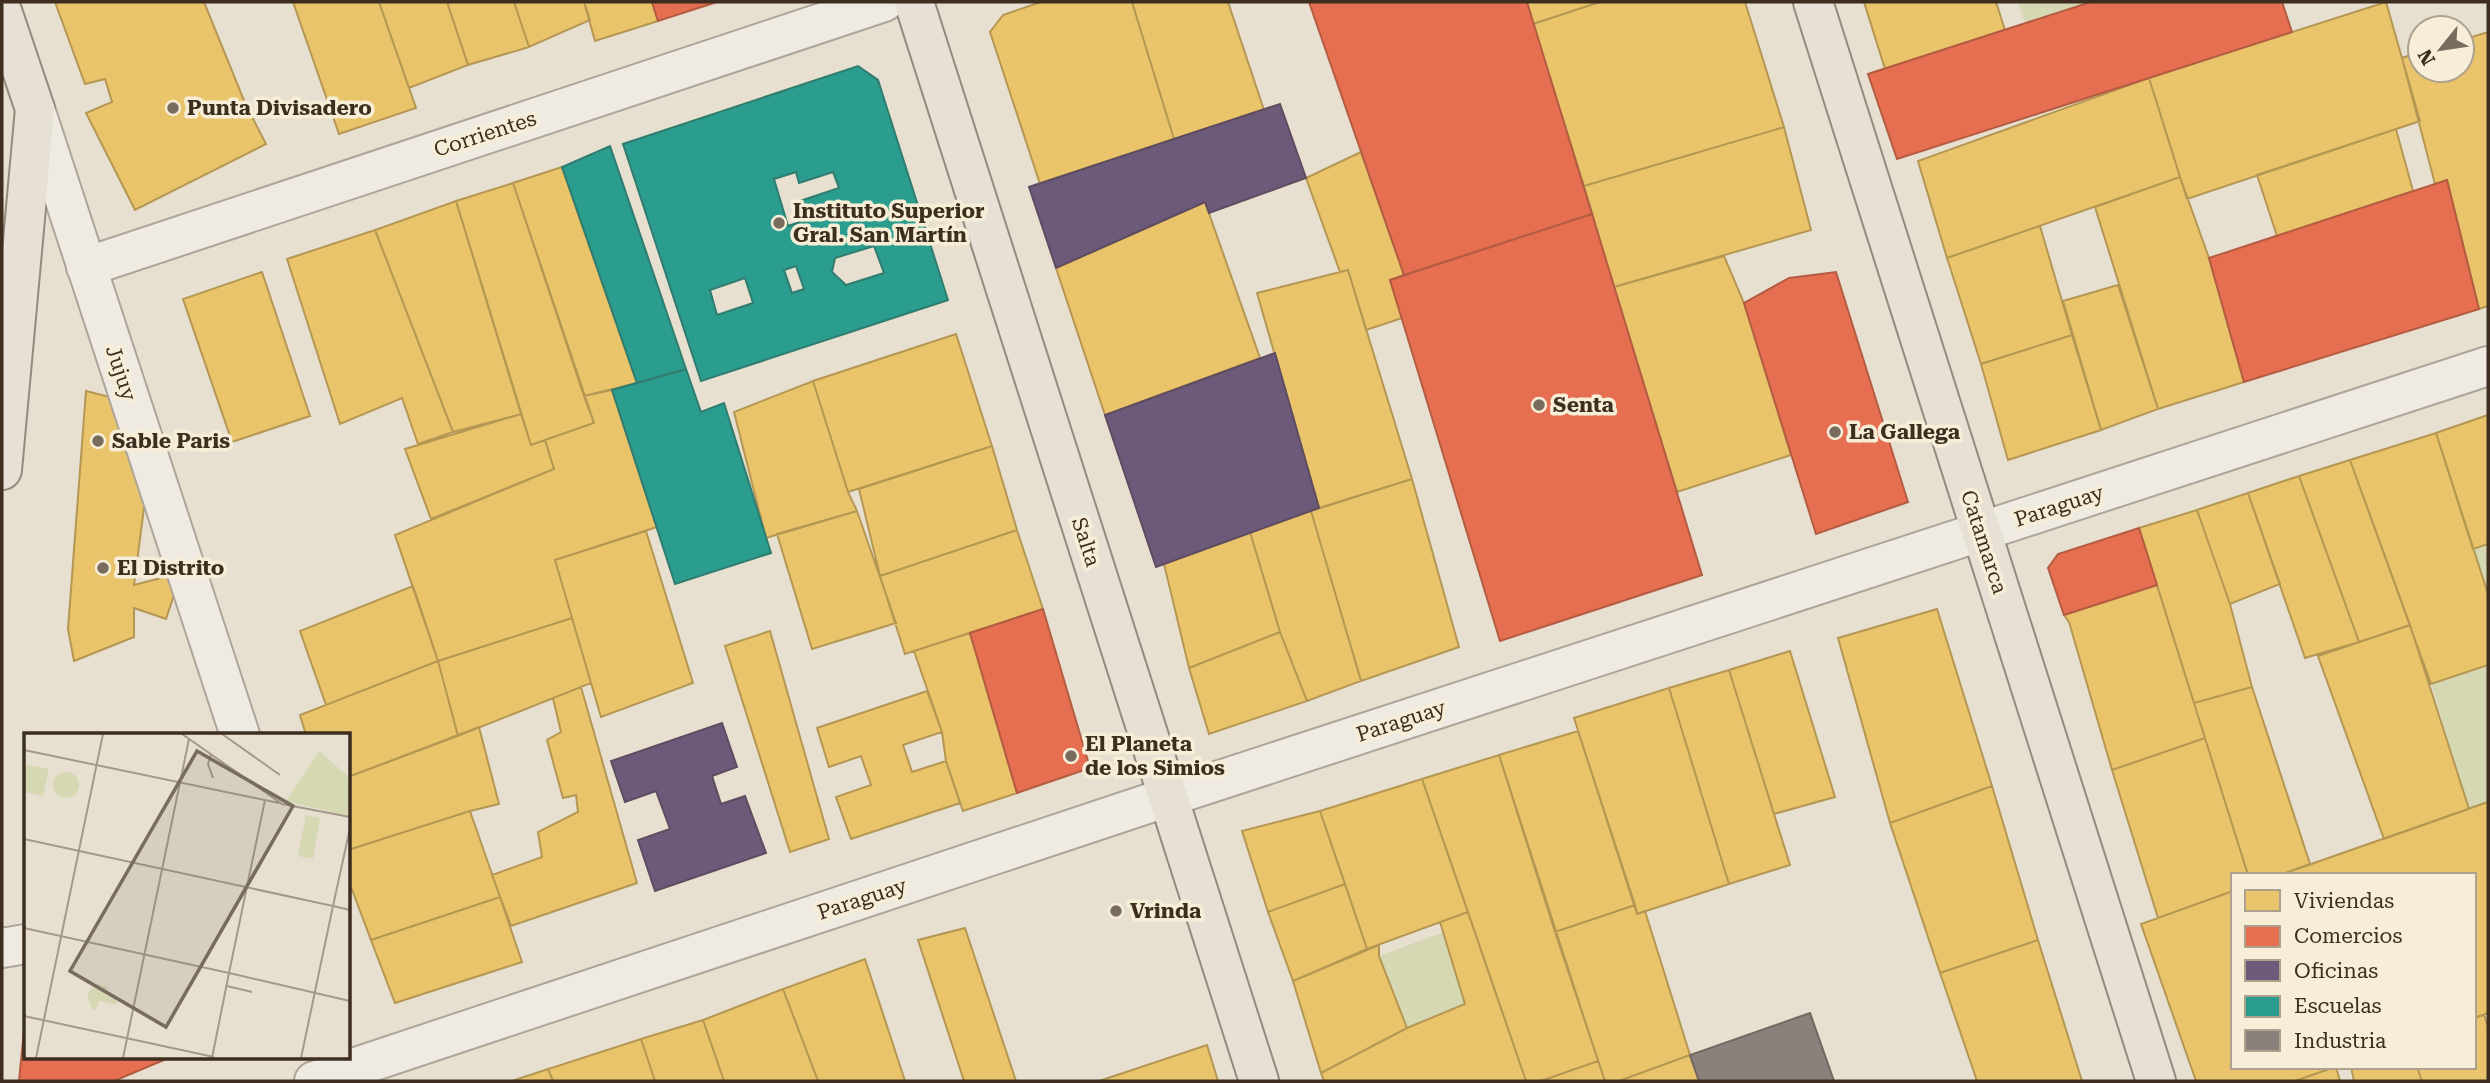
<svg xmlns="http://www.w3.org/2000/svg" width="2490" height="1083" font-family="'Roboto Serif',serif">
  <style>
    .green { fill: #d6d7b3 }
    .homes { fill: #e9c46a; stroke: #b59754; stroke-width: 2 }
    .shops { fill: #e76f51; stroke: #b45c42; stroke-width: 2 }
    .offices { fill: #6d597a; stroke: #5f4c5f; stroke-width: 2 }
    .schools { fill: #2a9d8f; stroke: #307c6e; stroke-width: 2; fill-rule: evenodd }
    .industry { fill: #8a817c; stroke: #736860; stroke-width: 2 }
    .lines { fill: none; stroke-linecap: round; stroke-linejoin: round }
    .minor-casing { stroke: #ada599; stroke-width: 42 }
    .major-casing { stroke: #928b80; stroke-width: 42 }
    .minor { stroke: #efebe3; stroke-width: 38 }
    .major { stroke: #e6e1d4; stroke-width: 38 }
    .poi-dot { fill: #786c5e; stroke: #f7eed8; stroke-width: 2.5 }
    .labels { text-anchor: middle; stroke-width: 7; stroke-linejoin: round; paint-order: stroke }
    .poi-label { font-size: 21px; font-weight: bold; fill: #3d2e20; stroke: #f7eed8; text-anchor: start }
    .street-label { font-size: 21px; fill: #3d2e20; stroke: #f7eed8 }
    .inset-road { fill: none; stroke: #a3998a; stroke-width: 2 }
    .view { fill: #786c5e; fill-opacity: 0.15; stroke: #786c5e; stroke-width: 3.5 }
    .inset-edge { fill: none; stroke: #3d2e20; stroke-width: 3.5 }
  </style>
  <rect width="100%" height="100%" fill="#e7e0d1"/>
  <path class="green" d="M 2018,2 L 2091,2 L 2025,23 Z
    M 2488,544 L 2488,594 L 2473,549 Z
    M 2488,665 L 2488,802 L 2469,809 L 2431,684 Z
    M 1444,932 L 1465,1004 L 1407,1028 L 1379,956 Z"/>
  <path class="homes" d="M 55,2 L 204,2 L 245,103 L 266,144 L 135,210 L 86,113 L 112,102 L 105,79 L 85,84 Z
    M 293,2 L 379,2 L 416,108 L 339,134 Z
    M 379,2 L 447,2 L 468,65 L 409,88 Z
    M 447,2 L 514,2 L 529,47 L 468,65 Z
    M 514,2 L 584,2 L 590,20 L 529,47 Z
    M 584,2 L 652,2 L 658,21 L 595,41 Z
    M 1041,2 L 1132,2 L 1174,139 L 1040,184 L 990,32 L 1003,15 Z
    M 1132,2 L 1228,2 L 1264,110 L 1174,139 Z
    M 1527,2 L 1600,2 L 1533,24 Z
    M 1600,2 L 1745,2 L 1784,127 L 1584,186 L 1533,24 Z
    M 1864,2 L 1996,2 L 2005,30 L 1885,69 Z
    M 2386,2 L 2420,121 L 2187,199 L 2149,78 Z
    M 2488,32 L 2488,306 L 2479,309 L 2447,180 L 2435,184 L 2402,58 L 2420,52 L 2420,70 L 2462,70 L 2462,40 Z
    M 2149,78 L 2180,177 L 1947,258 L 1918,161 Z
    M 1784,127 L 1811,230 L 1614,287 L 1584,186 Z
    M 2396,129 L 2413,191 L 2277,236 L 2257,175 Z
    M 1361,152 L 1404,275 L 1390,280 L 1402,318 L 1366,330 L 1348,270 L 1340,272 L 1306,178 Z
    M 562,167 L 637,383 L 584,396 L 513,183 Z
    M 2180,177 L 2209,258 L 2244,382 L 2158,409 L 2095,207 Z
    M 513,183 L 594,423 L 531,445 L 456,201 Z
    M 456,201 L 521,414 L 453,432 L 375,230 Z
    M 1205,202 L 1260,358 L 1105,415 L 1056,268 Z
    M 2040,226 L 2072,335 L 1981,364 L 1947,258 Z
    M 375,230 L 453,432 L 418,444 L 402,398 L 340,424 L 287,259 Z
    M 1724,256 L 1744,303 L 1791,455 L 1677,492 L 1614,287 Z
    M 1348,270 L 1412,479 L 1319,508 L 1257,293 Z
    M 262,272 L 310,416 L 232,442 L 183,299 Z
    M 2118,285 L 2158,409 L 2101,430 L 2063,301 Z
    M 956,334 L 992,446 L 848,492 L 813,381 Z
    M 2072,335 L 2101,430 L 2008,460 L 1981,364 Z
    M 813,381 L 848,492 L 857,511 L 766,538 L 734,412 Z
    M 612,390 L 657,527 L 555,560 L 572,618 L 438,661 L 395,535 L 554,469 L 545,440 L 594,423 L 584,396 Z
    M 86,391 L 114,398 L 145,500 L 134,585 L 169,576 L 174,595 L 166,619 L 134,608 L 134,637 L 74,661 L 68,629 Z
    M 521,414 L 531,445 L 545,440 L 554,469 L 431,519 L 405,449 Z
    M 2488,415 L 2488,544 L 2473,549 L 2436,433 Z
    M 2436,433 L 2488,594 L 2488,665 L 2431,684 L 2350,460 Z
    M 992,446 L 1017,530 L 880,576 L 859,489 Z
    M 2350,460 L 2410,625 L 2359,642 L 2299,476 Z
    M 2299,476 L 2359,642 L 2305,658 L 2248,493 Z
    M 1412,479 L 1459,647 L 1361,681 L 1311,511 Z
    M 2248,493 L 2280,584 L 2230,604 L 2197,510 Z
    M 2197,510 L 2230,604 L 2252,687 L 2194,703 L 2139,528 Z
    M 857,511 L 896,623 L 812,649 L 777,534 Z
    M 1311,511 L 1361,681 L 1307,701 L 1280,632 L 1250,532 Z
    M 1017,530 L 1043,609 L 905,654 L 880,576 Z
    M 646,531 L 693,683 L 601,717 L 555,560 Z
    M 1250,532 L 1280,632 L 1189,668 L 1164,564 Z
    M 2157,585 L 2205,738 L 2112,770 L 2069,622 L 2064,615 Z
    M 413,586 L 438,661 L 326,705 L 300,631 Z
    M 1937,609 L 1992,786 L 1890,823 L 1838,638 Z
    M 572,618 L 591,683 L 458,736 L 438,661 Z
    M 2410,625 L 2469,809 L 2384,839 L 2318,656 Z
    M 770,631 L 829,839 L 790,852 L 725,646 Z
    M 1280,632 L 1307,701 L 1209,734 L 1189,668 Z
    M 970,633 L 1017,793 L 963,811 L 946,761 L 942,732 L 914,651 Z
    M 1790,651 L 1835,797 L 1774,814 L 1729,670 Z
    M 438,661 L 458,736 L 348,777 L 348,735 L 306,735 L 300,715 Z
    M 1729,670 L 1790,865 L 1729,884 L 1669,688 Z
    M 581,687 L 637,883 L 511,926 L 492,875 L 542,857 L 538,832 L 578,812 L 576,795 L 563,798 L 547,740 L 561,732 L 553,698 Z
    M 2252,687 L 2310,864 L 2280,875 L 2248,875 L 2194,703 Z
    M 1669,688 L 1729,884 L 1637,914 L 1574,718 Z
    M 927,691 L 942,732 L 903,745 L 912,772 L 946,761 L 960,803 L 851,839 L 836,797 L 871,785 L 861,756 L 829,767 L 817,728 Z
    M 479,727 L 499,804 L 470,811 L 348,850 L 348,777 Z
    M 1578,731 L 1635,905 L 1555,932 L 1499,755 Z
    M 2205,738 L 2248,875 L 2233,875 L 2233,891 L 2158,918 L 2112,770 Z
    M 1499,755 L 1598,1061 L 1541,1081 L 1526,1081 L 1422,779 Z
    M 1422,779 L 1468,912 L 1367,949 L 1320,811 Z
    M 1992,786 L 2038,940 L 1940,973 L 1890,823 Z
    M 2488,802 L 2488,1013 L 2474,1018 L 2474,875 L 2280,875 Z
    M 470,811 L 500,897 L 371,940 L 348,879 L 348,850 Z
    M 1320,811 L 1345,884 L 1268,912 L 1242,831 Z
    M 1345,884 L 1367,949 L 1293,981 L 1268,912 Z
    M 2233,891 L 2233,1067 L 2335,1067 L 2295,1081 L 2196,1081 L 2141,924 Z
    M 500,897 L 522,962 L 395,1003 L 371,940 Z
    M 1635,905 L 1637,914 L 1645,911 L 1690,1055 L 1619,1081 L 1605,1081 L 1555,932 Z
    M 1468,912 L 1526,1081 L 1324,1081 L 1321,1073 L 1407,1028 L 1465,1004 L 1440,922 Z
    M 965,928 L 1016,1081 L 964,1081 L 918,940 Z
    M 2038,940 L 2082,1081 L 1977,1081 L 1940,973 Z
    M 1379,945 L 1379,956 L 1407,1028 L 1321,1073 L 1293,981 Z
    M 865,959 L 905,1081 L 818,1081 L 783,989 Z
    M 783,989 L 818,1081 L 724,1081 L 703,1020 Z
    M 2484,1015 L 2488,1027 L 2488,1081 L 2422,1081 L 2417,1067 L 2474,1067 L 2474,1018 Z
    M 703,1020 L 724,1081 L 655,1081 L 641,1039 Z
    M 641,1039 L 655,1081 L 553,1081 L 548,1069 Z
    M 1207,1045 L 1218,1081 L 1099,1081 Z
    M 1690,1055 L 1699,1081 L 1619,1081 Z
    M 1598,1061 L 1605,1081 L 1541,1081 Z
    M 2336,1067 L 2340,1081 L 2295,1081 L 2335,1067 Z
    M 2351,1067 L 2417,1067 L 2422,1081 L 2354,1081 Z
    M 548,1069 L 553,1081 L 512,1081 Z"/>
  <path class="shops" d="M 652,2 L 717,2 L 658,21 Z
    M 1309,2 L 1527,2 L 1592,214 L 1404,275 Z
    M 2091,2 L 2282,2 L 2292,32 L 1897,159 L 1868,74 Z
    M 2447,180 L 2479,309 L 2244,382 L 2209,258 Z
    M 1592,214 L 1702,575 L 1500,641 L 1390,280 Z
    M 1836,272 L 1908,502 L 1816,534 L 1744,303 L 1789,278 Z
    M 2139,528 L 2157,585 L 2064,615 L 2048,568 L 2058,554 Z
    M 1043,609 L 1090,768 L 1017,793 L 970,633 Z
    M 26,1011 L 26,1057 L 171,1057 L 114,1081 L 19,1081 Z"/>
  <path class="offices" d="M 1280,104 L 1306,178 L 1209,213 L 1205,202 L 1056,268 L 1029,187 Z
    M 1275,353 L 1319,508 L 1156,567 L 1105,415 Z
    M 722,723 L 737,767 L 712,776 L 721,804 L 745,796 L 766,853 L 655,891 L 638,840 L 670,829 L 656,791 L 625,802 L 611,761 Z"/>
  <path class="schools" d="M 858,66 L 878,80 L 948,300 L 701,381 L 623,144 ZM 796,172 L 799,183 L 833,172 L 839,188 L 794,203 L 800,222 L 788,226 L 774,179 ZM 874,246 L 884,273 L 846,285 L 832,272 L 835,258 ZM 796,266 L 804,289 L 792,293 L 784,270 ZM 745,278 L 753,303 L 717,315 L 710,290 Z
    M 610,146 L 686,369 L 637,383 L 562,167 Z
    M 686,369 L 701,412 L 724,403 L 771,553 L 675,584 L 612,390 Z"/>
  <path class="industry" d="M 1810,1013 L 1834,1081 L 1699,1081 L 1690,1055 Z"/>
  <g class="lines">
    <defs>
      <path id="minor" d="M 35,109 L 240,735
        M 86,267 L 884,2
        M 2,948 L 26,944
        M 314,1081 L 1168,797 L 2488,366"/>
      <path id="major" d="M 914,2 L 1259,1081
        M 1813,2 L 2156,1081
        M 2,11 L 35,109 L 2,470"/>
    </defs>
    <use href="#minor" class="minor-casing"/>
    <use href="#major" class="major-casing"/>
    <use href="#minor" class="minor"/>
    <use href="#major" class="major"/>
  </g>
  <g class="poi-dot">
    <circle cx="173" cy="108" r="7"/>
    <circle cx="779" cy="223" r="7"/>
    <circle cx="1539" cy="405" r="7"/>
    <circle cx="1835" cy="432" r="7"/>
    <circle cx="98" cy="441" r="7"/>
    <circle cx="103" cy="568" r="7"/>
    <circle cx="1071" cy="756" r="7"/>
    <circle cx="1116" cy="911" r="7"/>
  </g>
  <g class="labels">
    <g class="poi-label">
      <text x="187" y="115">Punta Divisadero</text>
      <text x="793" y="218">Instituto Superior<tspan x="793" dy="24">Gral. San Martín</tspan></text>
      <text x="1553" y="412">Senta</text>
      <text x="1849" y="439">La Gallega</text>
      <text x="112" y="448">Sable Paris</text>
      <text x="117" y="575">El Distrito</text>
      <text x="1085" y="751">El Planeta<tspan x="1085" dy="24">de los Simios</tspan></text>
      <text x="1130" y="918">Vrinda</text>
    </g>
    <g class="street-label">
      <text transform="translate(485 134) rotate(-18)" y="7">Corrientes</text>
      <text transform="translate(121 373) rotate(72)" y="7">Jujuy</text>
      <text transform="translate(2059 506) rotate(-18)" y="7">Paraguay</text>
      <text transform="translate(1086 542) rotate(72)" y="7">Salta</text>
      <text transform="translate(1984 542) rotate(72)" y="7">Catamarca</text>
      <text transform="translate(1401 721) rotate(-18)" y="7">Paraguay</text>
      <text transform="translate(862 899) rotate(-18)" y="7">Paraguay</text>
    </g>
  </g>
  <g transform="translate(24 733)">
    <rect width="326" height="326" fill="#e7e0d1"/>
    <path d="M 295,18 L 325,44 L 325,83 L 262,68 ZM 0,31 L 25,36 L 19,63 L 0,59 ZM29 52a13 13 0 1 1 26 0a13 13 0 1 1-26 0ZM 282,82 L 296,85 L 289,126 L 274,123 ZM 71,251 L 84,254 L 83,262 L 94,264 L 92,272 L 75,268 L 72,277 L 68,276 L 63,262 Z" fill="#d6d7b3"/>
    <path class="inset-road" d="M 158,1 L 258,71 L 326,84M 198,1 L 256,42M 0,17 L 255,70M 187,21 L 184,31 L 189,45M 241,67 L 205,240 L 326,268M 326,95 L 309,173 L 326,177M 0,106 L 309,173 L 277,325M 0,195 L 205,240 L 188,325M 203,253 L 228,259M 0,283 L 190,324M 12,325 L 79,1M 99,325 L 165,6"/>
    <path class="view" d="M 173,18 L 269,73 L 142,294 L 46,238 Z"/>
    <rect width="326" height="326" class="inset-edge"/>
  </g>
  <rect width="2490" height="1083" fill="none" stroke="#3d2e20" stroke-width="7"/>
  <rect x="2231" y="873" width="245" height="196" fill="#f7eed8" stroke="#ada18e" stroke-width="2"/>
  <rect x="2245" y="890" width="35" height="21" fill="#e9c46a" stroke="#ada18e" stroke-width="2"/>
  <text x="2294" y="908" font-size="21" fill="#3d2e20">Viviendas</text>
  <rect x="2245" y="926" width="35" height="21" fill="#e76f51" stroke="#ada18e" stroke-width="2"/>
  <text x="2294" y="943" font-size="21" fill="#3d2e20">Comercios</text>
  <rect x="2245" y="960" width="35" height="21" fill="#6d597a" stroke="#ada18e" stroke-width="2"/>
  <text x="2294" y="978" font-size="21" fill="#3d2e20">Oficinas</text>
  <rect x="2245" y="996" width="35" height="21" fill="#2a9d8f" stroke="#ada18e" stroke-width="2"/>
  <text x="2294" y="1013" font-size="21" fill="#3d2e20">Escuelas</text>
  <rect x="2245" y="1030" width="35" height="21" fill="#8a817c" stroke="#ada18e" stroke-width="2"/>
  <text x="2294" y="1048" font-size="21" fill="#3d2e20">Industria</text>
  <g transform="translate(2441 49) rotate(240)"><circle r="33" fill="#f7eed8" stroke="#ada18e" stroke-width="2"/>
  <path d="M0-5L12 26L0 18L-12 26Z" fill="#786c5e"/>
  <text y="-10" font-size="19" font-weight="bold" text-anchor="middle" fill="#3d2e20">N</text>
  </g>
</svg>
